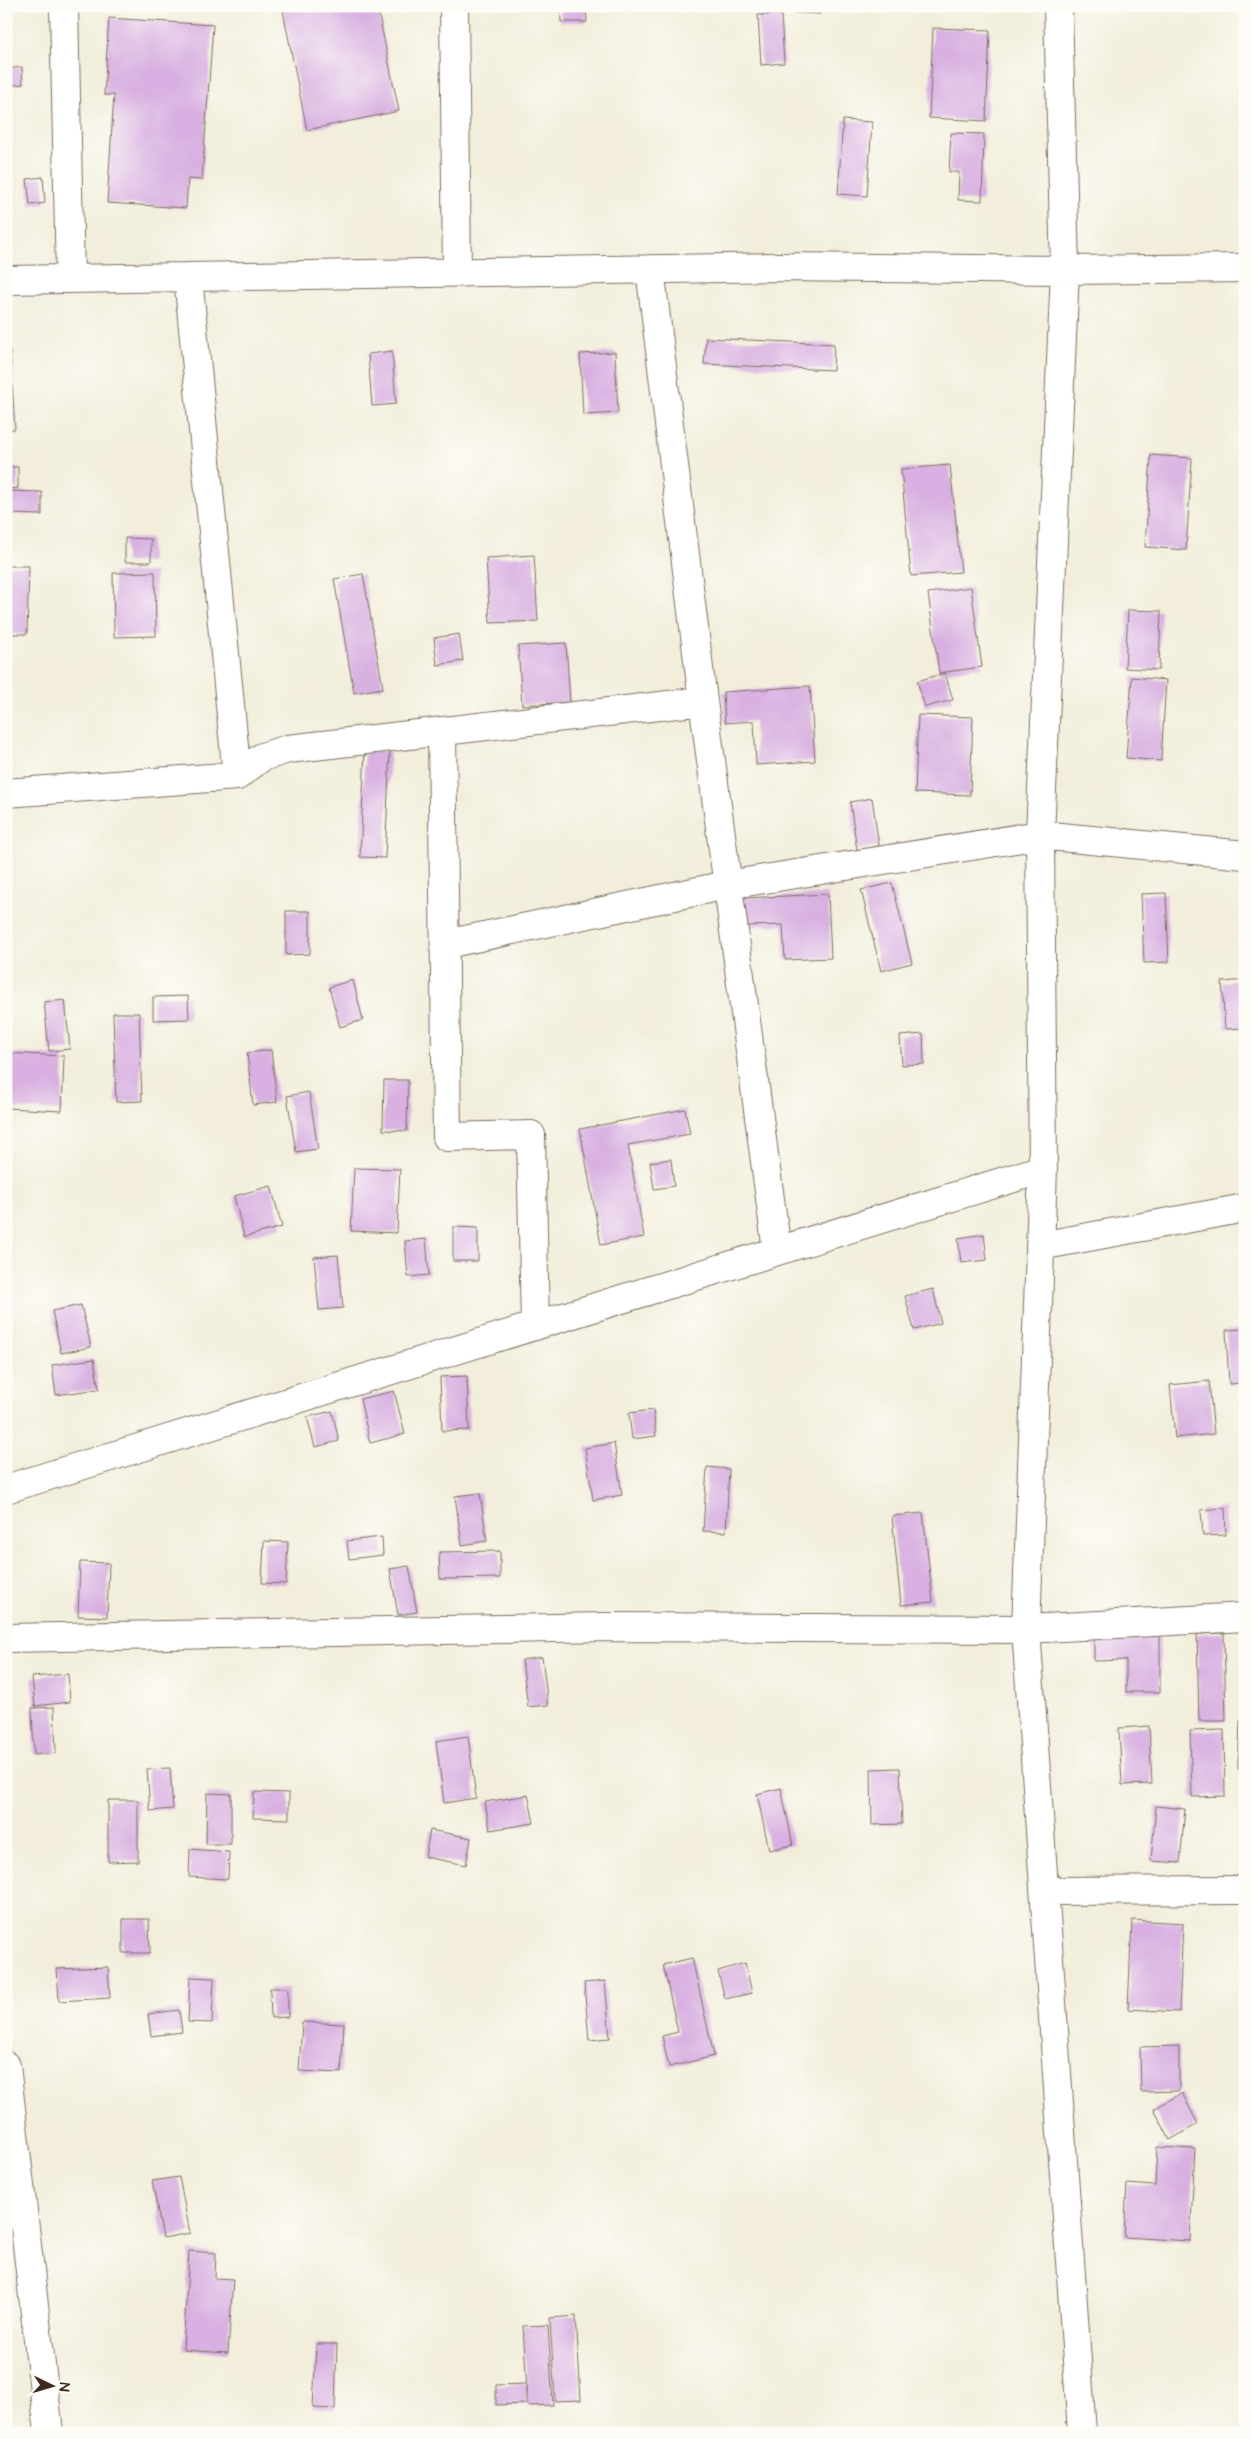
<svg xmlns="http://www.w3.org/2000/svg" width="1251" height="2439" font-family="'Architects Daughter',sans-serif">
  <style>
    .building { fill: #d8b0e1 }
    .lines { fill: none; stroke-linecap: round; stroke-linejoin: round }
    .minor-casing { stroke: #7b6f60; stroke-width: 30 }
    .minor { stroke: #fff; stroke-width: 28 }
  </style>
  <rect width="100%" height="100%" fill="#fdfcf7"/>
  <filter id="ink" filterUnits="userSpaceOnUse"><feTurbulence type="fractalNoise" baseFrequency=".02" numOctaves="2"/><feDisplacementMap in="SourceGraphic" scale="10" xChannelSelector="R" yChannelSelector="G"/><feConvolveMatrix kernelMatrix="1 2 1 2 8 2 1 2 1" color-interpolation-filters="sRGB"/></filter>
  <filter id="wash" filterUnits="userSpaceOnUse"><feTurbulence type="fractalNoise" baseFrequency=".0096" numOctaves="4" result="noise"/><feDisplacementMap in="SourceGraphic" scale="20" xChannelSelector="R" yChannelSelector="G"/><feGaussianBlur stdDeviation="1.12" result="paint"/><feColorMatrix in="noise" values="0 0 0 0 0 0 0 0 0 0 0 0 0 0 0 0 0 1.4 0 .05"/><feComposite in="paint" operator="in"/></filter>
  <g filter="url(#wash)">
    <rect width="100%" height="100%" fill="#f2eedb"/>
    <g id="blocks">
      <path class="building" d="M 307,6 L 377,6 L 399,111 L 307,130 L 283,11 Z
        M 560,6 L 586,6 L 587,22 L 561,22 Z
        M 784,6 L 820,6 L 820,14 L 783,12 Z
        M 781,14 L 784,63 L 761,65 L 758,15 Z
        M 109,18 L 213,25 L 202,180 L 188,179 L 186,208 L 107,203 L 114,95 L 104,95 Z
        M 933,28 L 990,30 L 986,121 L 929,118 Z
        M 22,67 L 23,84 L 6,86 L 6,69 Z
        M 843,120 L 872,122 L 867,196 L 838,194 Z
        M 951,133 L 984,134 L 982,201 L 958,200 L 959,172 L 949,172 Z
        M 43,177 L 45,203 L 30,205 L 27,179 Z
        M 706,338 L 834,344 L 833,370 L 704,364 Z
        M 6,350 L 10,350 L 15,429 L 6,430 Z
        M 392,351 L 396,404 L 372,406 L 368,354 Z
        M 615,352 L 618,413 L 583,415 L 580,354 Z
        M 1151,455 L 1192,458 L 1186,550 L 1145,547 Z
        M 950,465 L 961,572 L 911,576 L 901,469 Z
        M 6,467 L 18,467 L 18,488 L 6,489 Z
        M 6,491 L 42,492 L 42,515 L 6,514 Z
        M 125,538 L 151,539 L 151,562 L 125,562 Z
        M 534,555 L 538,621 L 490,623 L 486,558 Z
        M 6,566 L 29,566 L 27,634 L 6,634 Z
        M 155,572 L 156,636 L 114,637 L 113,573 Z
        M 363,574 L 383,688 L 354,693 L 334,579 Z
        M 971,587 L 982,667 L 939,673 L 928,593 Z
        M 1128,610 L 1161,611 L 1159,670 L 1125,668 Z
        M 459,634 L 463,661 L 437,665 L 434,638 Z
        M 566,643 L 570,702 L 522,705 L 518,646 Z
        M 945,673 L 953,700 L 925,707 L 917,681 Z
        M 1132,677 L 1166,680 L 1161,761 L 1126,758 Z
        M 810,686 L 815,761 L 756,765 L 754,721 L 725,723 L 723,692 Z
        M 918,715 L 973,717 L 970,795 L 915,793 Z
        M 365,750 L 390,751 L 385,858 L 360,857 Z
        M 872,798 L 879,846 L 857,850 L 850,802 Z
        M 892,883 L 912,963 L 881,971 L 861,890 Z
        M 1166,893 L 1169,962 L 1144,963 L 1141,894 Z
        M 828,894 L 831,958 L 785,960 L 783,925 L 745,926 L 744,898 Z
        M 286,911 L 310,911 L 310,954 L 286,955 Z
        M 353,980 L 363,1020 L 340,1027 L 329,987 Z
        M 1245,980 L 1245,1028 L 1225,1029 L 1222,982 Z
        M 188,996 L 189,1019 L 153,1020 L 153,997 Z
        M 65,1000 L 70,1049 L 49,1051 L 44,1002 Z
        M 113,1013 L 139,1013 L 142,1101 L 116,1102 Z
        M 923,1034 L 924,1064 L 902,1065 L 900,1036 Z
        M 271,1050 L 277,1102 L 253,1105 L 247,1053 Z
        M 6,1053 L 64,1056 L 62,1111 L 6,1108 Z
        M 384,1080 L 408,1080 L 407,1131 L 383,1130 Z
        M 309,1092 L 318,1149 L 296,1152 L 287,1096 Z
        M 685,1109 L 690,1134 L 628,1145 L 644,1237 L 601,1245 L 580,1129 Z
        M 671,1159 L 674,1186 L 654,1189 L 650,1162 Z
        M 354,1168 L 400,1169 L 397,1233 L 351,1231 Z
        M 271,1186 L 282,1227 L 244,1237 L 234,1196 Z
        M 453,1227 L 478,1228 L 478,1261 L 453,1261 Z
        M 984,1234 L 987,1260 L 961,1263 L 958,1238 Z
        M 426,1239 L 429,1275 L 408,1277 L 405,1241 Z
        M 338,1255 L 343,1308 L 319,1310 L 314,1257 Z
        M 933,1289 L 941,1323 L 914,1330 L 905,1296 Z
        M 81,1305 L 91,1347 L 61,1353 L 52,1311 Z
        M 1245,1329 L 1245,1383 L 1229,1384 L 1226,1330 Z
        M 94,1359 L 99,1389 L 56,1395 L 52,1365 Z
        M 467,1376 L 469,1430 L 442,1431 L 440,1377 Z
        M 1209,1381 L 1214,1434 L 1175,1438 L 1170,1385 Z
        M 394,1391 L 405,1434 L 370,1443 L 360,1399 Z
        M 653,1410 L 656,1436 L 632,1439 L 629,1413 Z
        M 332,1411 L 339,1441 L 315,1447 L 307,1417 Z
        M 614,1443 L 622,1495 L 593,1500 L 585,1448 Z
        M 707,1467 L 729,1469 L 726,1532 L 703,1531 Z
        M 480,1493 L 487,1541 L 462,1545 L 455,1496 Z
        M 1225,1508 L 1226,1535 L 1203,1536 L 1201,1510 Z
        M 923,1513 L 933,1602 L 901,1605 L 892,1516 Z
        M 382,1537 L 383,1555 L 349,1559 L 347,1541 Z
        M 264,1541 L 288,1542 L 286,1584 L 262,1583 Z
        M 500,1551 L 500,1578 L 440,1579 L 439,1552 Z
        M 80,1562 L 109,1563 L 107,1617 L 78,1616 Z
        M 409,1566 L 417,1612 L 398,1615 L 390,1569 Z
        M 1224,1633 L 1226,1721 L 1199,1721 L 1197,1634 Z
        M 1094,1634 L 1160,1634 L 1160,1692 L 1126,1692 L 1126,1660 L 1094,1661 Z
        M 542,1657 L 548,1705 L 528,1707 L 522,1660 Z
        M 68,1674 L 70,1702 L 35,1706 L 32,1677 Z
        M 54,1707 L 56,1753 L 34,1755 L 32,1708 Z
        M 1240,1721 L 1245,1721 L 1245,1769 L 1238,1769 Z
        M 1149,1726 L 1152,1784 L 1122,1785 L 1119,1728 Z
        M 1224,1730 L 1225,1796 L 1192,1797 L 1190,1731 Z
        M 468,1736 L 476,1798 L 444,1803 L 436,1741 Z
        M 170,1768 L 173,1809 L 150,1811 L 147,1769 Z
        M 900,1768 L 902,1824 L 872,1825 L 871,1769 Z
        M 781,1788 L 793,1845 L 769,1850 L 757,1794 Z
        M 254,1792 L 289,1793 L 289,1819 L 253,1818 Z
        M 207,1793 L 231,1794 L 231,1844 L 206,1844 Z
        M 528,1795 L 534,1823 L 490,1830 L 485,1802 Z
        M 108,1800 L 138,1800 L 138,1861 L 108,1862 Z
        M 1156,1806 L 1185,1809 L 1180,1863 L 1151,1861 Z
        M 430,1830 L 471,1838 L 466,1865 L 425,1857 Z
        M 190,1849 L 229,1852 L 228,1879 L 189,1877 Z
        M 123,1919 L 149,1919 L 150,1953 L 123,1953 Z
        M 1132,1920 L 1183,1923 L 1179,2012 L 1128,2009 Z
        M 692,1958 L 714,2056 L 669,2067 L 662,2036 L 678,2032 L 663,1965 Z
        M 745,1963 L 752,1993 L 725,1999 L 718,1971 Z
        M 108,1967 L 110,1998 L 59,2001 L 57,1969 Z
        M 190,1977 L 214,1978 L 212,2023 L 188,2022 Z
        M 605,1981 L 610,2038 L 589,2040 L 584,1983 Z
        M 270,1988 L 288,1988 L 288,2017 L 271,2018 Z
        M 179,2010 L 182,2032 L 151,2036 L 148,2014 Z
        M 302,2022 L 344,2024 L 341,2073 L 299,2071 Z
        M 1179,2046 L 1179,2091 L 1141,2092 L 1140,2047 Z
        M 1182,2093 L 1198,2124 L 1170,2140 L 1154,2109 Z
        M 1157,2147 L 1195,2149 L 1190,2241 L 1124,2237 L 1127,2184 L 1155,2186 Z
        M 179,2177 L 190,2233 L 163,2238 L 152,2181 Z
        M 189,2251 L 216,2253 L 215,2278 L 233,2279 L 228,2353 L 183,2350 Z
        M 576,2316 L 581,2400 L 555,2401 L 550,2318 Z
        M 548,2325 L 553,2405 L 528,2406 L 523,2326 Z
        M 316,2344 L 337,2344 L 335,2409 L 313,2408 Z
        M 526,2384 L 526,2404 L 496,2405 L 496,2385 Z"/>
    </g>
  </g>
  <g filter="url(#ink)">
    <use href="#blocks" fill-opacity="0" stroke="#7b6f60" stroke-width="1"/>
    <g class="lines">
      <defs>
        <path id="minor" d="M 64,6 L 70,278
          M 454,6 L 457,272
          M 1058,6 L 1065,270 L 1040,835 L 1043,1169 L 1026,1629 L 1082,2433
          M 6,280 L 778,267 L 1065,270 L 1245,268
          M 703,701 L 777,1251
          M 442,731 L 447,1137 L 531,1135 L 535,1326
          M 237,776 L 262,757 L 288,749 L 703,701 L 650,269
          M 6,793 L 237,776 L 188,277
          M 446,944 L 727,885 L 1040,835 L 1245,855
          M 1040,1246 L 1245,1208
          M 6,1489 L 1043,1169
          M 6,1638 L 606,1627 L 1026,1629 L 1245,1617
          M 1045,1891 L 1245,1890
          M 6,2066 L 49,2433"/>
      </defs>
      <use href="#minor" class="minor-casing"/>
      <use href="#minor" class="minor"/>
    </g>
  </g>
  <rect width="1251" height="2439" fill="none" stroke="#fdfcf7" stroke-width="25"/>
  <g transform="translate(52 2386) rotate(95)" stroke="#fdfcf7" stroke-width="4" paint-order="stroke">
  <path d="M0-4L9 19L0 12L-9 19Z" fill="#3b2a1e"/>
  <text y="-8" font-size="14" font-weight="bold" text-anchor="middle" fill="#3b2a1e">N</text>
  </g>
</svg>
